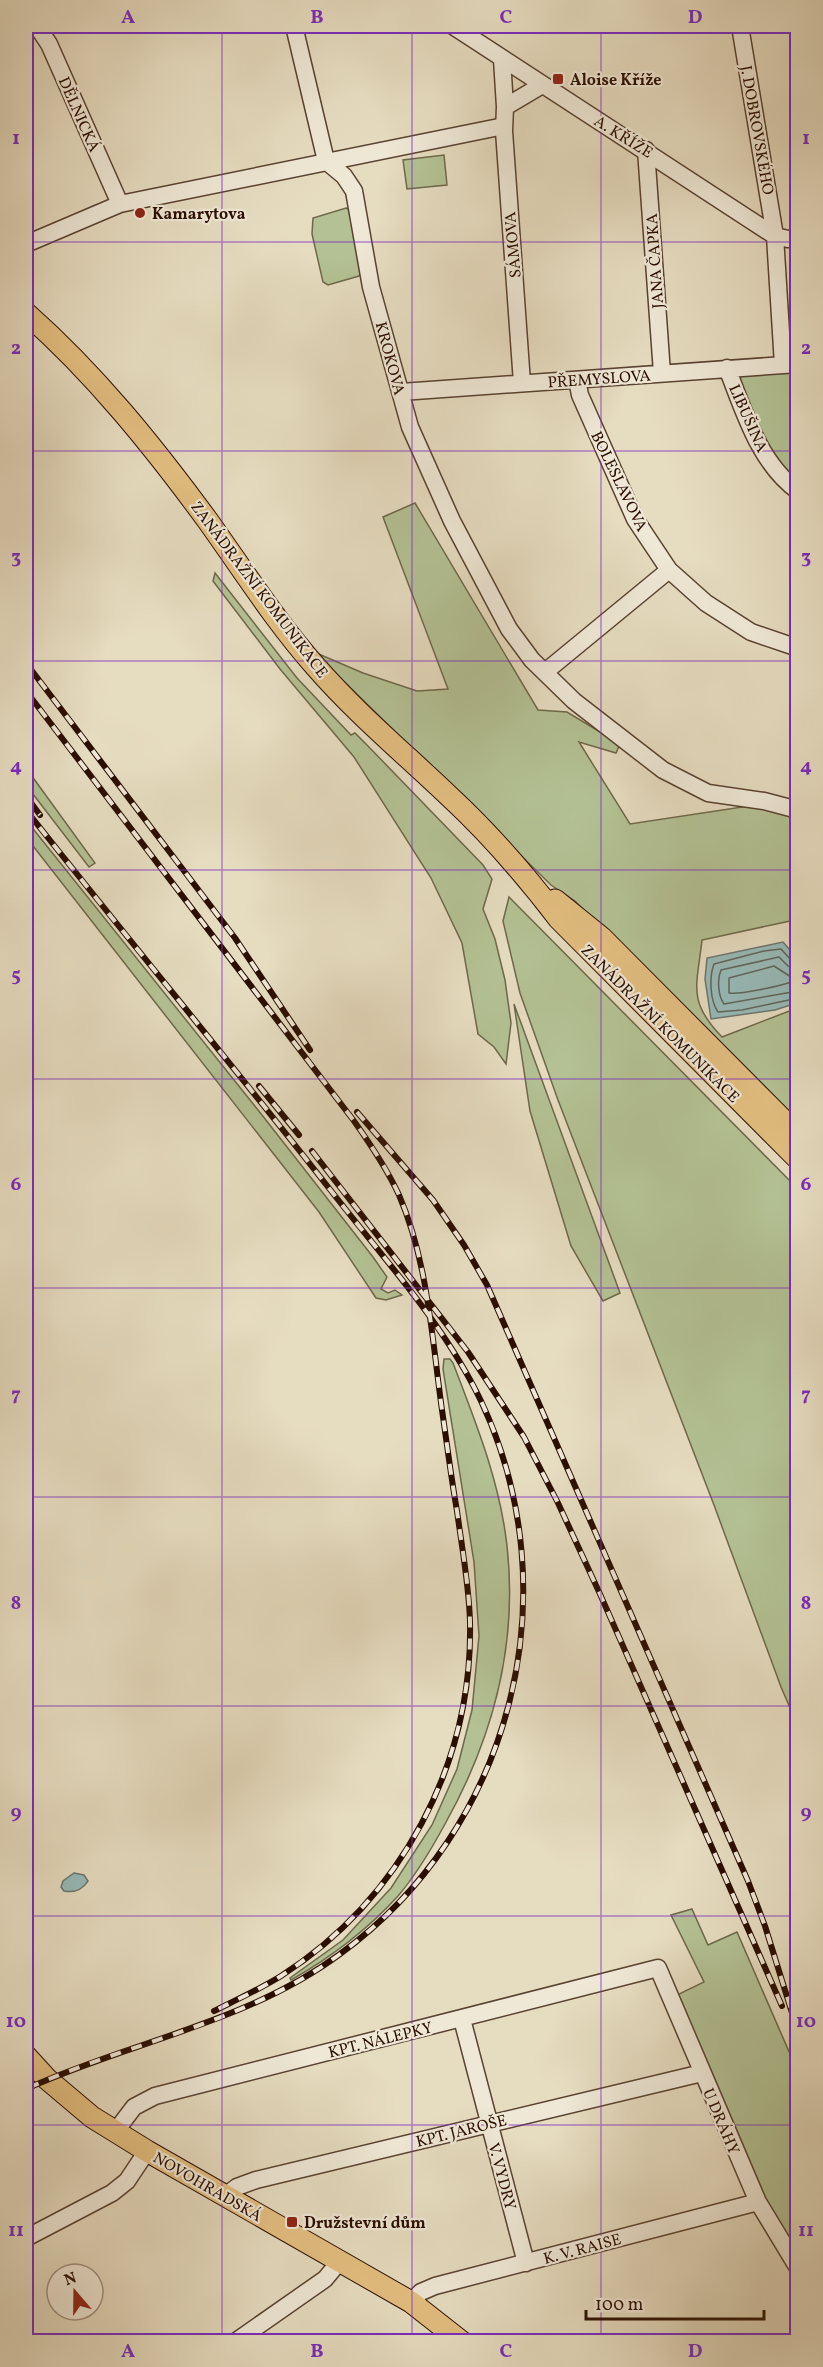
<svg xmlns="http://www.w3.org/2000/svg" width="823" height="2367" font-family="Vollkorn,serif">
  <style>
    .green { fill: #b3c194; stroke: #6e684a; stroke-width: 1.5 }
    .water { fill: #97bab8; stroke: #6b756e; stroke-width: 1.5 }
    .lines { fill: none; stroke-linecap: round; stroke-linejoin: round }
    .shore { stroke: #60645c; stroke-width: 1.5 }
    .minor-casing { stroke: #594230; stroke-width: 19 }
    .major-casing { stroke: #2a0e00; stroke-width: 23 }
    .minor { stroke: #efe8d6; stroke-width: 16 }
    .major { stroke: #e3be80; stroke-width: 21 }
    .rail-casing { stroke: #2a0e00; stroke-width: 6 }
    .rail { stroke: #efe8d6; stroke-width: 4; stroke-dasharray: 11; stroke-linecap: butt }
    .grid { fill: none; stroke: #7b2cbf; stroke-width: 1.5; stroke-opacity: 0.55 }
    .poi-dot { fill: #8f2418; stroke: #efe8d6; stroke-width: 2 }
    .labels { text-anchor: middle; stroke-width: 4.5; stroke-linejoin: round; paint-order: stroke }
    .poi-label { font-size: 16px; font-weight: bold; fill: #2a0e00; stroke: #efe8d6; text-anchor: start }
    .street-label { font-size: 16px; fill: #2a0e00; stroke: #efe8d6 }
    .neatline { fill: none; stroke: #7b2cbf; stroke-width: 2 }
    .grid-label { font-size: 20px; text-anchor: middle; font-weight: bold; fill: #7b2cbf }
  </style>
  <rect width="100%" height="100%" fill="#e6dcc0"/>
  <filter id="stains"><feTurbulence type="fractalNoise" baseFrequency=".00333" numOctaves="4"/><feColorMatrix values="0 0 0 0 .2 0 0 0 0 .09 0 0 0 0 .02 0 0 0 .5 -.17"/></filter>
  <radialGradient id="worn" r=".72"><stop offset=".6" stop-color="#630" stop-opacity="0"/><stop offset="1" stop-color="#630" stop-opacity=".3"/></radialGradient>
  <path class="green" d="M 444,155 L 447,185 L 407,189 L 403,160 Z
    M 346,208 L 352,211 L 362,271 L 359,276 L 328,285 L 323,282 L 312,234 L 313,218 Z
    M 797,372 L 797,485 L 775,463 L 734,376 Z
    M 415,503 L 538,710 L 567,712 L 620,744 L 616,753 L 579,742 L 630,824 L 762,804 L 797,815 L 797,886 L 790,921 L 702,940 C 697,986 687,1001 722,1037 L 797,1008 L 797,1124 L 575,901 L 551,885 L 314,652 L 363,673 L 417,691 L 448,689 L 383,517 Z
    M 215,573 L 297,678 L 351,735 L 355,733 L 367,745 L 483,865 L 492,879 L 483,909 L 495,939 L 505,980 L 511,1023 L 506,1064 L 494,1047 L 478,1034 L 462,943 L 431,878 L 354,757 L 280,669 L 213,581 Z
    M 26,768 L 95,863 L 89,867 L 26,785 Z
    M 26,820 L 262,1115 L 373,1257 L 387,1277 L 381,1289 L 388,1293 L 395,1290 L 402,1295 L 386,1300 L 376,1298 L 319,1212 L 26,837 Z
    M 509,897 L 797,1188 L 797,1724 L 781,1687 L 714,1505 L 558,1100 L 520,993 L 503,921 Z
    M 514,1004 L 620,1293 L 603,1301 L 571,1246 L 530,1111 Z
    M 444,1359 L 450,1359 L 453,1363 C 476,1423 500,1482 507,1546 C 518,1644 493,1738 445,1824 C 432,1848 416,1875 398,1896 C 368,1929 330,1958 291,1980 L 290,1978 L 343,1940 L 391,1888 L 432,1825 L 457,1769 L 472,1710 L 479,1636 L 474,1562 L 443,1369 Z
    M 692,1909 L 708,1945 L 737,1932 L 797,2070 L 797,2254 L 766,2202 L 675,1996 L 704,1982 L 671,1915 Z"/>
  <path class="water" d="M 783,942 L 797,958 L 797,1003 L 775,1010 L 711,1019 L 705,979 L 707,958 Z
    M 74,1873 L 84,1875 L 88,1881 C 82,1890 75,1893 64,1891 L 61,1887 L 63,1881 Z"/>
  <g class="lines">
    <path class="shore" d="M 798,961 L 791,960 L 781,949 L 764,951 L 714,964 C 709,977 710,1001 718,1012 L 742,1010 L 798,998
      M 774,966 L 791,977 L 791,982 C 780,986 739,995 729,993 L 729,978 Z
      M 798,969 L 788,966 L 779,957 L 721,970 C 717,979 718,996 724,1004 L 798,991"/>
    <defs>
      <path id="minor" d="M 37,26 L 49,44 L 120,204
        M 294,26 L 326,161 L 344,176 L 354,191 L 371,287 L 410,427 L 452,521 L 509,629 L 532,660 L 574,701 L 663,770 L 708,793 L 764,801 L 798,810
        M 453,26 L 775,236 L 788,239 L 798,239
        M 740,26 L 775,236 L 783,365
        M 502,59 L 505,107 L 504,131 L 522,383
        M 505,107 L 542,85
        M 646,150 L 662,373
        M 26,244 L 120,204 L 504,126
        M 727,368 C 744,411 759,463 798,491
        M 577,380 L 580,395 L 635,519 L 669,570 L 706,603 L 751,632 L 798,648
        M 401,392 L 798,364
        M 545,672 L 669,570
        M 462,2019 L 526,2263
        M 115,2132 L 134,2107 L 155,2096 L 658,1968 L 758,2202 L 798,2268
        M 225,2196 L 237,2187 L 256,2180 L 702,2073
        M 26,2238 L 112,2193 L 127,2181 L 147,2151
        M 411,2302 L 421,2292 L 435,2286 L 758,2202
        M 235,2342 L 325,2279 L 340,2261"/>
      <path id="major" d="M 26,313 C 95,374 153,446 208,521 C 243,570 276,622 316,667 C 357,714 405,754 450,797 C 490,834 526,876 559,919 L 798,1159
        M 555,900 L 602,938 L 798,1135
        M 26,2056 L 47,2079 L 92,2117 L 147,2151 L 411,2302 L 462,2342"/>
    </defs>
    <use href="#minor" class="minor-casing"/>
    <use href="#major" class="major-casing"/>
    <use href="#minor" class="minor"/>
    <use href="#major" class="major"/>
    <defs>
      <path id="rail" d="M 26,663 L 235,938 L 310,1050
        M 26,691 L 354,1121 C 371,1145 387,1169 399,1195 C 428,1262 432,1339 442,1410 C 447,1444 451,1477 457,1511 C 462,1548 469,1585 470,1622 C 473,1764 401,1899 281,1976 C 260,1989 236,2000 214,2011
        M 26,796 L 40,815
        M 26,810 C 127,938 231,1063 332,1192 C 384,1259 444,1324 481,1401 C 572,1594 512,1829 340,1954 C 247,2023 129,2042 26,2089
        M 259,1086 L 299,1135
        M 357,1112 L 433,1200 L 464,1245 L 487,1285 L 748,1881 L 765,1926 L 798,2032
        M 312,1151 L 468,1352 L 524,1437 L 558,1503 L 600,1594 L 782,2006"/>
    </defs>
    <use href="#rail" class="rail-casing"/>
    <use href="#rail" class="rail"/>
  </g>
  <path class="grid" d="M 222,26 L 222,2342M 412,26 L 412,2342M 601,26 L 601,2342M 26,242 L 798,242M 26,451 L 798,451M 26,661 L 798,661M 26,870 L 798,870M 26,1079 L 798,1079M 26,1288 L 798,1288M 26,1497 L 798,1497M 26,1706 L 798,1706M 26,1916 L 798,1916M 26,2125 L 798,2125"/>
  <g class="poi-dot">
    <rect x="552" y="73" width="12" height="12" rx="3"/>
    <circle cx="140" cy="213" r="6"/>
    <rect x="286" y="2216" width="12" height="12" rx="3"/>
  </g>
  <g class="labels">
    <g class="poi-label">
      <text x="570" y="85">Aloise Kříže</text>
      <text x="152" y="219">Kamarytova</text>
      <text x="304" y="2228">Družstevní dům</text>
    </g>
    <g class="street-label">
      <text transform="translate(80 114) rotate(66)" y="6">DĚLNICKÁ</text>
      <text transform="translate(758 130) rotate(80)" y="6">J. DOBROVSKÉHO</text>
      <text transform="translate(624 136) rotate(32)" y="6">A. KŘÍŽE</text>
      <text transform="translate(512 245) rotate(-95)" y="6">SÁMOVA</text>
      <text transform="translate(654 261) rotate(-94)" y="6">JANA ČAPKA</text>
      <text transform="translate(391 358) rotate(75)" y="6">KROKOVA</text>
      <text transform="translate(599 378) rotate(-4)" y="6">PŘEMYSLOVA</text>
      <text transform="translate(749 418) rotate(66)" y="6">LIBUŠINA</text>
      <text transform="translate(620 481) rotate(64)" y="6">BOLESLAVOVA</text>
      <text transform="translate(260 589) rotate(53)" y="6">ZANÁDRAŽNÍ KOMUNIKACE</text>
      <text transform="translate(661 1023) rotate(45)" y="6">ZANÁDRAŽNÍ KOMUNIKACE</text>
      <text transform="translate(380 2039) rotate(-14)" y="6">KPT. NÁLEPKY</text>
      <text transform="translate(722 2121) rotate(67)" y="6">U DRÁHY</text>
      <text transform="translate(461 2130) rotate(-14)" y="6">KPT. JAROŠE</text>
      <text transform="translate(503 2176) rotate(75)" y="6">V. VYDRY</text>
      <text transform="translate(208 2186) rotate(30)" y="6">NOVOHRADSKÁ</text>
      <text transform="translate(582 2248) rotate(-15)" y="6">K. V. RAISE</text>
    </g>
  </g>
  <rect width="823" height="2367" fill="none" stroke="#e6dcc0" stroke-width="66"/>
  <g transform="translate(75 2292) rotate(340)"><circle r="28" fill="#efe8d6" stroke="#a09180" stroke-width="1.5"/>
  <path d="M0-4.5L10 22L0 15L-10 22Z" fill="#8f2418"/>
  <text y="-9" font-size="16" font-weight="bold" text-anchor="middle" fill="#2a0e00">N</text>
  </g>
  <path d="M586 2310v9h178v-9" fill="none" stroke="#2a0e00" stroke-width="3"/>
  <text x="595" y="2310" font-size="18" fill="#2a0e00" stroke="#efe8d6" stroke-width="4.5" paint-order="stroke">100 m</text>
  <rect x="33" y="33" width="757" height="2301" class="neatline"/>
  <g class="grid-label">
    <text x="128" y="23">A</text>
    <text x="317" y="23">B</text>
    <text x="506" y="23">C</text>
    <text x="695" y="23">D</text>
    <text x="16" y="144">1</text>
    <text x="806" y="144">1</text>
    <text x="16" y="354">2</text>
    <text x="806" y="354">2</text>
    <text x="16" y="563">3</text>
    <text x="806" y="563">3</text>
    <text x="16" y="772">4</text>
    <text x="806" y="772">4</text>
    <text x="16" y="981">5</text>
    <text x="806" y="981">5</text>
    <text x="16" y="1190">6</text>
    <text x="806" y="1190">6</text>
    <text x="16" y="1400">7</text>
    <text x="806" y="1400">7</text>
    <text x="16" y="1609">8</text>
    <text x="806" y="1609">8</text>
    <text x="16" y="1818">9</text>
    <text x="806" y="1818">9</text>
    <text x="16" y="2027">10</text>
    <text x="806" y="2027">10</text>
    <text x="16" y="2236">11</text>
    <text x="806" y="2236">11</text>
    <text x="128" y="2357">A</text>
    <text x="317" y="2357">B</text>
    <text x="506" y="2357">C</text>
    <text x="695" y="2357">D</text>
  </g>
  <rect width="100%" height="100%" filter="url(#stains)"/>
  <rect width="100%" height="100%" fill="url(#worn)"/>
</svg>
